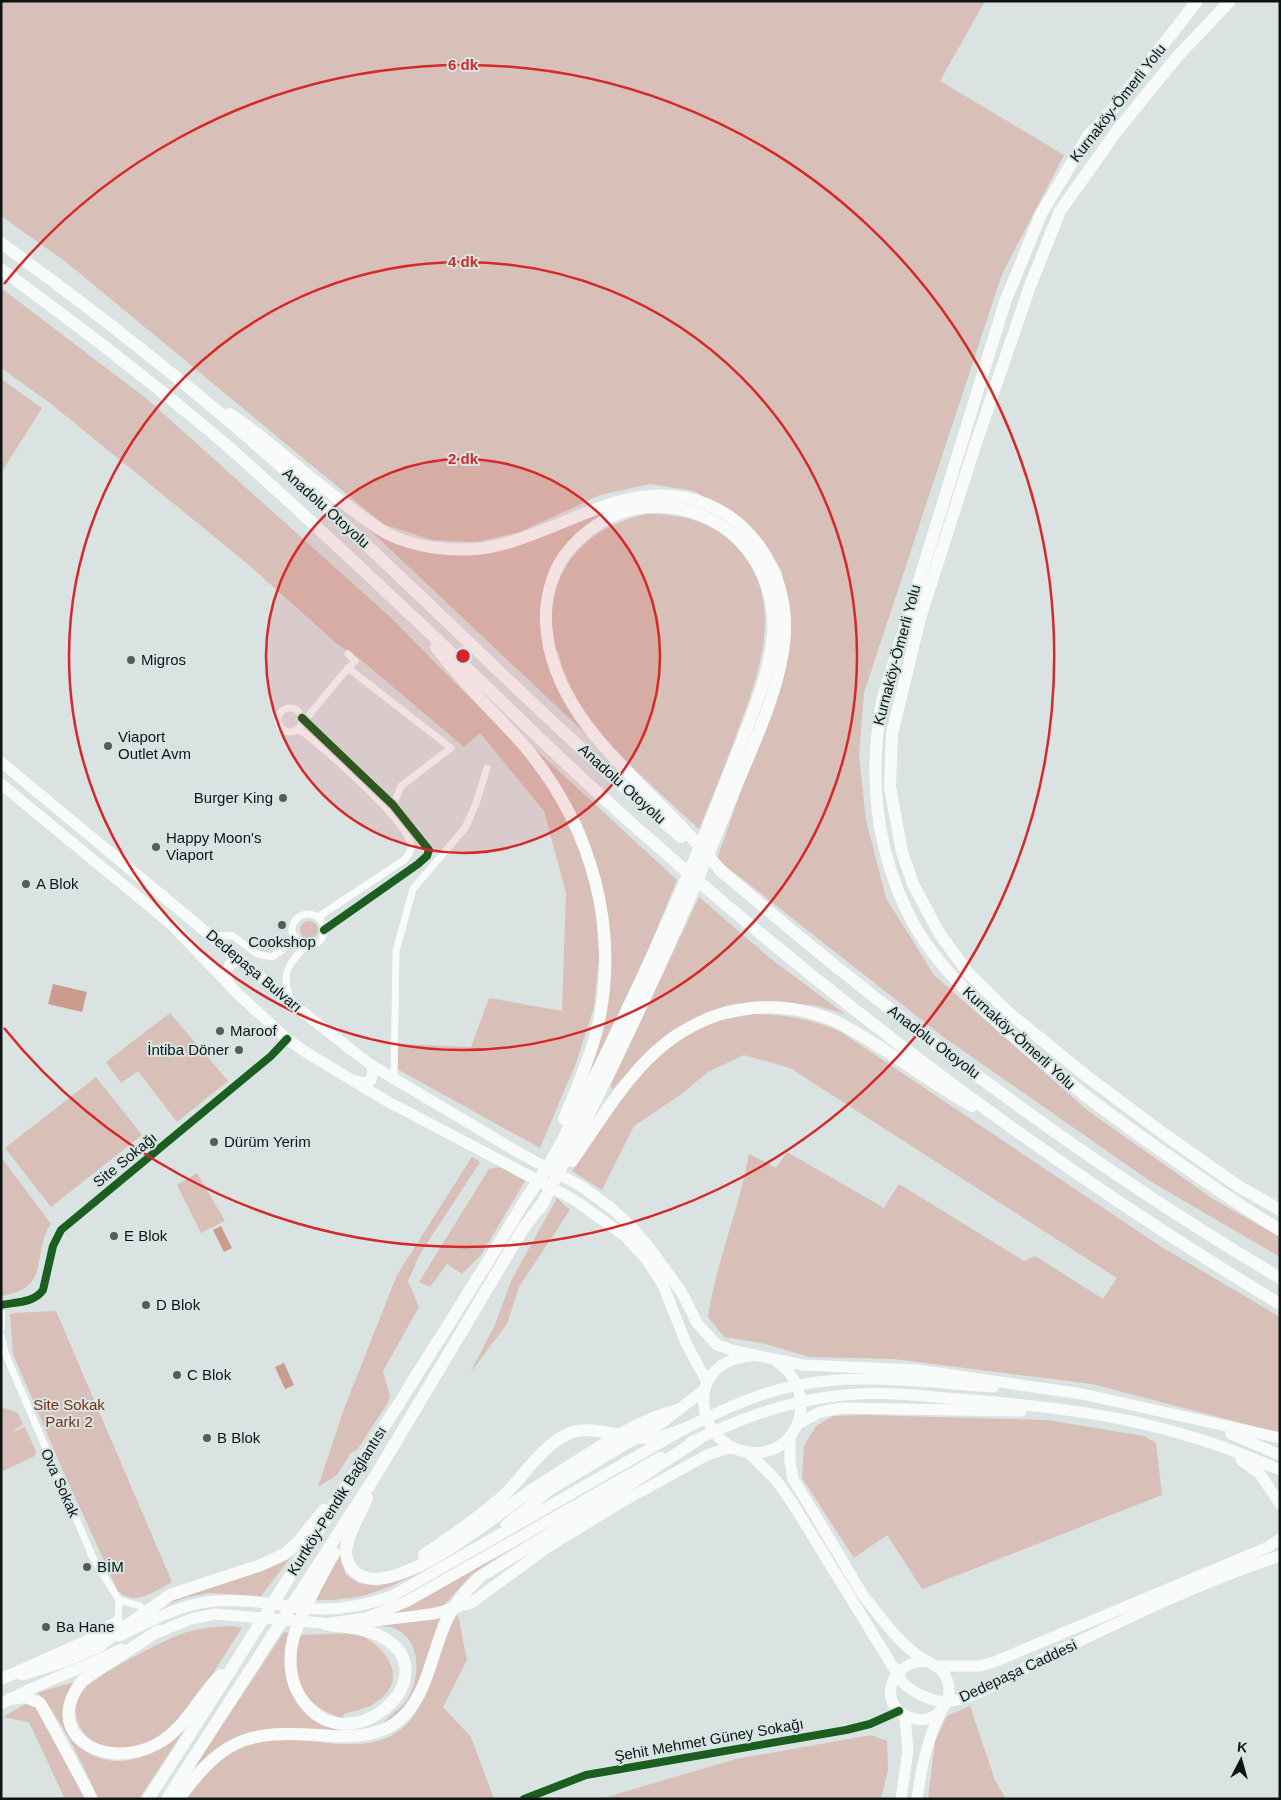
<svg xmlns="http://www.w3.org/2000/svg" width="1281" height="1800" font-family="Arial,sans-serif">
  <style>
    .green { fill: #d8bfb7 }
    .water { fill: #cb9b8d }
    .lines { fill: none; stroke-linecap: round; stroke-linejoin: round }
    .street { stroke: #f9fbfb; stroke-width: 7 }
    .secondary { stroke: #f9fbfb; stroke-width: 10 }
    .primary { stroke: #f9fbfb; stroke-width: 11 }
    .highway { stroke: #f9fbfb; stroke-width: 12 }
    .cycleway-casing { stroke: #d6e6e5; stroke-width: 11 }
    .cycleway { stroke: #1b5e20; stroke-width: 8 }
    .ring { fill: none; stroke: #d62828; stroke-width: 2.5 }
    .poi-dot { fill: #555c5b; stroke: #d6e6e5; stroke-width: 2 }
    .labels { text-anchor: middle; stroke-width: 4; stroke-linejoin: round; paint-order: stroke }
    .street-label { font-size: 15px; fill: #0e1413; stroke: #d6e6e5 }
    .poi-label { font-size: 15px; fill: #0e1413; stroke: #d6e6e5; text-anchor: start }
    .park-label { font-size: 15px; fill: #802a0f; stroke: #d6e6e5 }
    .centre { fill: #d62828; stroke: #d6e6e5; stroke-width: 2.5 }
    .ring-label { font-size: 15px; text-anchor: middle; font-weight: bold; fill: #d62828; stroke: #d6e6e5; stroke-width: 4; stroke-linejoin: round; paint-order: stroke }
  </style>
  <rect width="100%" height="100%" fill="#dae2e2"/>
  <path class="green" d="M 1,1 L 985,1 L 940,81 L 1064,155 L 1002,274 L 864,693 L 859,755 L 866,820 L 886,898 L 934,975 L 1087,1110 L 1213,1199 L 1280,1237 L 1280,1257 L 1150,1181 L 942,1036 L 717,859 L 779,682 L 789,620 L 782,571 L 745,521 L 694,491 L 650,484 L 600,495 L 520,532 L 477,542 L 432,540 L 383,524 L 66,262 L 1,216 Z
    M 1,288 L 147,399 L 388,615 L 517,745 L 559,802 L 584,856 L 595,898 L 599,957 L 594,1007 L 576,1063 L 540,1148 L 397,1069 L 397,1044 L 471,1047 L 489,998 L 562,1011 L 566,893 L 544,811 L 480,733 L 464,747 L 360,659 L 336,643 L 249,565 L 50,403 L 1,368 Z
    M 1,379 L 42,408 L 1,473 Z
    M 606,511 L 576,535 L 541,619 L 587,735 L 358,519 L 444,553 Z
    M 647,514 C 681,514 713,521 737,547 C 786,601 760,671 738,730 C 726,763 713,796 699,829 C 646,779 576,726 558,652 L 555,651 C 553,638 549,622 551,609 C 559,556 597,524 647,514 Z
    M 535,749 L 677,880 L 644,960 L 585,1084 L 599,1043 L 601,880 L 591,847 L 581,822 Z
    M 699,897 L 771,959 L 845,1014 L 817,1006 L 774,1001 L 732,1004 L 707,1012 L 669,1033 L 647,1051 L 612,1090 L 611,1085 Z
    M300 930a9 9 0 1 1 18 0a9 9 0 1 1-18 0Z
    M 170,1013 L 228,1081 L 177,1122 L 138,1071 L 121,1083 L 106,1062 Z
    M 755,1014 C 786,1015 813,1019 841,1032 L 1160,1246 L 1280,1317 L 1280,1433 L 1092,1384 L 894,1359 L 810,1357 L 762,1343 L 724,1337 L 708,1317 C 716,1262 739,1210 749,1154 L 776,1168 L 787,1152 L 884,1208 L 899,1184 L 1024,1261 L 1035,1256 L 1103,1299 L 1117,1278 L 790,1068 L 744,1055 L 708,1072 L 680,1095 L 634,1126 L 602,1190 L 572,1171 L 628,1088 L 663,1051 L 709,1022 Z
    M 96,1077 L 142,1135 L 51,1207 L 5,1148 Z
    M 1,1157 L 51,1224 C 30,1255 53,1288 1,1296 Z
    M 472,1157 L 480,1162 L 420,1254 L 408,1281 L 419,1307 L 383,1371 L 390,1396 L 387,1404 L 357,1450 L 351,1453 L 337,1475 L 318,1487 L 344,1409 L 397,1275 Z
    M 500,1167 L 525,1181 L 481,1255 L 462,1274 L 447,1264 L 430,1287 L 419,1282 L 489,1169 Z
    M 197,1173 L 225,1221 L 201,1233 L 177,1185 Z
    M 557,1198 L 570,1210 L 519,1287 L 507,1324 L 470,1373 L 495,1325 L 511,1281 Z
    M 56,1311 L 172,1582 C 155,1591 135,1607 118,1591 L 64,1473 L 13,1354 L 10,1315 L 12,1313 Z
    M 4,1408 L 18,1413 L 23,1425 L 14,1430 L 15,1431 L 25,1427 L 36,1452 L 35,1456 L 3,1471 L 1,1469 L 1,1409 Z
    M 863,1415 L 1047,1420 L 1144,1436 L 1156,1443 L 1162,1495 L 922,1589 L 887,1535 L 854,1558 L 802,1478 L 804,1446 L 816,1426 L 833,1416 Z
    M 298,1548 L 261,1596 L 209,1593 L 184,1598 L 158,1608 L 181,1596 Z
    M 511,1548 L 471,1575 L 443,1606 L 393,1614 Z
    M 341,1554 L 345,1574 L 358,1583 L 377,1586 L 421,1572 C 379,1592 361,1601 313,1600 Z
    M 458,1615 L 467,1660 L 443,1707 L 471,1737 L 494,1799 L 185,1799 C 202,1779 217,1759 240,1748 C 293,1722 363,1769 408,1723 C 427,1704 442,1645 452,1618 Z
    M 440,1618 L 415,1692 L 400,1714 L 383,1724 C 385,1718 401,1709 406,1701 C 422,1678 422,1637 391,1627 C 387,1626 381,1626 376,1626 Z
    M 232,1626 L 242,1628 C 220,1661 190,1716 156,1738 C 144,1746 124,1751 109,1748 C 85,1743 67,1718 80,1694 C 88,1678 168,1638 187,1632 C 202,1628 217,1626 232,1626 Z
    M 284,1632 L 289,1633 C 278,1687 290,1707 339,1731 C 269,1726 249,1720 193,1769 Z
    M 358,1633 C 390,1650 412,1683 370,1706 C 362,1710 352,1711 344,1714 L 343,1719 C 300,1704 290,1678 300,1635 Z
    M 74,1682 C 43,1729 89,1773 138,1758 C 156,1752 169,1741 184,1730 L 139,1799 L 97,1799 C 92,1779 53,1704 37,1693 Z
    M 27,1703 L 34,1704 L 88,1799 L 62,1799 L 64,1797 L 29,1722 L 3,1717 Z
    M 970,1706 L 995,1780 L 1006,1799 L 928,1799 L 935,1742 L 947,1716 Z
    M 871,1735 L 887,1741 L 888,1770 L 881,1799 L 600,1799 L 736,1759 Z"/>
  <path class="water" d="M 53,984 L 87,992 L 82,1012 L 48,1004 Z
    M 221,1226 L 232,1248 L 224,1252 L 213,1230 Z
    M 284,1363 L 294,1385 L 285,1389 L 275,1367 Z"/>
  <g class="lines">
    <path class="street" d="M 348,654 L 355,661 L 348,668 L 451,748 L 401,786 L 393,805
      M278 720a12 12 0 1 1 24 0a12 12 0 1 1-24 0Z
      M 302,718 L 393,805 L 429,850 L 427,856 L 418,864 L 324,930
      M 305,720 L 348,668
      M 299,729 C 322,747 408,819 411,846 C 411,852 408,856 404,860 L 318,917
      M292 930a16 16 0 1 1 32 0a16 16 0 1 1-32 0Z
      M 210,935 L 233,936 L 257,954 L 272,957 L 281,951 L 295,937
      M 291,1000 C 280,973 288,964 307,945
      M 394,1079 L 396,951 L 413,889 L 465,828 L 475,806 L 487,768
      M 1,1305 C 16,1302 34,1303 43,1290 L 53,1246 L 61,1230 L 271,1056 L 287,1039
      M 1,1328 L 2,1305
      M 1,1335 L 5,1353 L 93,1558 L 119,1600 L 118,1621
      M 119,1600 L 140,1606"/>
    <path class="secondary" d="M 524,1799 L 586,1775 L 846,1730 L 870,1724 L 899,1711"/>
    <path class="primary" d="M 1,762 L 300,1010 L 371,1065 L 523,1155 L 581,1186 L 611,1208 L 633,1228 L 652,1251 L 682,1293 L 697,1323 L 717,1345 L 735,1351 L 803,1365 L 918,1370 L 1082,1394 L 1280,1438
      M 1,784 L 171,924 L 237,993 L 287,1039 L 304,1051 L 385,1100 L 573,1199 L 625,1236 L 647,1260 L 663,1285 L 686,1343 L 707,1382
      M 228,982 C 225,969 227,961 242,961
      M 354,1081 L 366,1083 L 371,1080 L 373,1071 L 371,1065
      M 751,1356 C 683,1361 694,1443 747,1452 C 800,1460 821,1391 777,1362
      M 798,1424 L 820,1412 L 841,1408 L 1021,1411
      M 1231,1434 L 1280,1455
      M 790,1436 L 790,1461 L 793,1479 C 810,1506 826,1533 842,1560 C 850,1573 857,1587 866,1599 C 882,1619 899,1643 920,1657 C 930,1664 941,1666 946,1677 C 957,1700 936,1726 912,1718 C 876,1707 888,1661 927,1661
      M 691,1442 C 740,1419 780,1403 835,1396 C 876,1390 918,1396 960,1399 C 1077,1408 1171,1421 1280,1470
      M 748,1452 L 776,1480 L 791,1501 L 903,1683 C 914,1693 934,1704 951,1701 C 982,1696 1011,1674 1040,1660 C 1118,1623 1197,1583 1280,1556
      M 1241,1460 L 1260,1474 L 1280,1504
      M 506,1525 L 551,1489 L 663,1422 L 705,1389
      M 365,1622 L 433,1614 L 471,1603 L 548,1547 L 620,1503 L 707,1455 L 732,1447
      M 331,1623 L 366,1618 L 406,1602 L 661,1457
      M 119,1636 C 150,1621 180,1604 215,1601 C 249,1598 284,1607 317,1609 C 344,1610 367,1605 392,1596 L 686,1428 C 716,1413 747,1398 781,1389 C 850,1371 923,1382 993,1387
      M 149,1636 L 191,1619 L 215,1614 L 334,1624
      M 938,1666 L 980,1666 L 994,1662 L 1268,1547 L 1280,1539
      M 22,1675 L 64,1662 L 101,1646
      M 1,1704 C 40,1682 82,1669 122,1649
      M 901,1799 L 908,1751 L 905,1716
      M 917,1799 C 921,1769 927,1738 941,1712"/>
    <path class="highway" d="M 1197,1 L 1114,108 L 1088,136 L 1041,214 L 1005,302 L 882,701 C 868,778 875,851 912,921 C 931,956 958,983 986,1011 C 1041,1064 1101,1109 1163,1152 C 1202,1179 1240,1206 1280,1230
      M 1230,1 L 1177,57 L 1116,132 L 1060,211 L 1030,286 L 975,446 L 920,618 L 892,734 L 890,787 L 902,852 L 913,884 L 939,933 L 969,974 L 1009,1013 L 1089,1078 L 1164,1134 L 1238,1186 L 1280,1210
      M 1,243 C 110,322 216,406 315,497 C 438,610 554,729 681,837
      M 1,269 C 75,323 147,378 217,437 C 284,495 348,556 412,616 C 485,684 554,755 629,821 C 831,1000 1048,1165 1280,1304
      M 230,414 C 268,440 302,472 339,500 C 355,511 370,524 388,534 C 416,548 453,552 485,548 C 509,544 531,535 554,526 C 597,508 639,488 687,498 C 748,511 787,570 785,631 C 783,684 753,745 733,794 C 676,936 612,1073 540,1208
      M 436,647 C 463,684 497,714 527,749 C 591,827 620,927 598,1026 C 590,1058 577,1089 564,1119
      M 719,869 C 895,1020 1081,1160 1280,1278
      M 572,1161 C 620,1092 658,1018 752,1008 C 779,1005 811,1010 837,1022 C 884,1046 926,1080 972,1106
      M 367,1498 C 361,1514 347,1534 346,1551 C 346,1558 349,1566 354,1571 C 387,1605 493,1518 522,1497 C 534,1488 548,1480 560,1472 C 595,1450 638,1419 678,1410
      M 424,1555 C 450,1537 477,1519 501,1498 C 523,1478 544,1441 573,1432 C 596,1426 622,1438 645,1438 C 659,1439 673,1433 686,1428
      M 325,1624 C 345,1628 370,1628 387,1640 C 447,1680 346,1767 301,1698 C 290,1681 288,1658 293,1639 C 303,1609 319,1581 334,1553
      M 158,1631 L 83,1680 C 39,1734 105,1772 157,1744 C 186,1729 198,1696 221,1675
      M 94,1649 L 170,1595 L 261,1565 L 285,1554 L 297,1543 L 324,1510
      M 1,1679 L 85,1642 L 117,1622
      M 10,1699 L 25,1697 L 40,1703 L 92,1799
      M 148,1799 C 233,1669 314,1536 398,1405 C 439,1339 481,1274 521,1207 C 531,1190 544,1174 554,1156 C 567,1133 579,1108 591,1084 C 630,1005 667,926 701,844 C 715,810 728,775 742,741 C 755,706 770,672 773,634 C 777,561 723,503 649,507 C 616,508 583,530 564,556 C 551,575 545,600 546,623 C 550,701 611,755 662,807 C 684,828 704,851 724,874
      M 167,1799 L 376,1475 L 523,1229 L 545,1200
      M 179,1799 C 227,1731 255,1731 332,1736 C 353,1737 376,1736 394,1724 C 427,1701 430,1658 445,1624 C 453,1605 466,1590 481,1576 L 610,1497 L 699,1439"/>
    <defs>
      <path id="cycleway" d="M 302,718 L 393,805 L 429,850 L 427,856 L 418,864 L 324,930
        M 1,1305 C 16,1302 34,1303 43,1290 L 53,1246 L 61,1230 L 271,1056 L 287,1039
        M 524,1799 L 586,1775 L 846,1730 L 870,1724 L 899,1711"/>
    </defs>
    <use href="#cycleway" class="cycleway-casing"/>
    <use href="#cycleway" class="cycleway"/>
  </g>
  <circle cx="463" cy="656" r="197" fill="#d62828" fill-opacity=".12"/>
  <g class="ring">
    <circle cx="463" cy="656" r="197"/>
    <circle cx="463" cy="656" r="394"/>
    <path d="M4 284A591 591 0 1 1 4 1028"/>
  </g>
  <g class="poi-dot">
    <circle cx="131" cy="660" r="5"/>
    <circle cx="108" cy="746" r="5"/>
    <circle cx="283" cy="798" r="5"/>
    <circle cx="156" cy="847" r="5"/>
    <circle cx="26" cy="884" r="5"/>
    <circle cx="282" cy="925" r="5"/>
    <circle cx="220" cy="1031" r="5"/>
    <circle cx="239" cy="1050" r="5"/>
    <circle cx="214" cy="1142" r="5"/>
    <circle cx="114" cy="1236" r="5"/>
    <circle cx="146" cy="1305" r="5"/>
    <circle cx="177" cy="1375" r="5"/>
    <circle cx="207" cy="1438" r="5"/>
    <circle cx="87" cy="1567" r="5"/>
    <circle cx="46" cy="1627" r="5"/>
  </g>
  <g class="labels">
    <g class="street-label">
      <text transform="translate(1118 103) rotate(-52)" y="5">Kurnaköy-Ömerli Yolu</text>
      <text transform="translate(326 508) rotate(42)" y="5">Anadolu Otoyolu</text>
      <text transform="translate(897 655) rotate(-75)" y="5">Kurnaköy-Ömerli Yolu</text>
      <text transform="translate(622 784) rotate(42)" y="5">Anadolu Otoyolu</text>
      <text transform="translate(254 971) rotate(40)" y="5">Dedepaşa Bulvarı</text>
      <text transform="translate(1019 1038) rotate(42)" y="5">Kurnaköy-Ömerli Yolu</text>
      <text transform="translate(934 1042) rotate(37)" y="5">Anadolu Otoyolu</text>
      <text transform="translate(125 1160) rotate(-39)" y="5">Site Sokağı</text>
      <text transform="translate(60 1483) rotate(66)" y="5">Ova Sokak</text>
      <text transform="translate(337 1501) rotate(-58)" y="5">Kurtköy-Pendik Bağlantısı</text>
      <text transform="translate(1018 1671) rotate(-25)" y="5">Dedepaşa Caddesi</text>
      <text transform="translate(709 1740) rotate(-10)" y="5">Şehit Mehmet Güney Sokağı</text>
    </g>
    <g class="poi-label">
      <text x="141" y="665">Migros</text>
      <text x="118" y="742">Viaport<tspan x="118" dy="17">Outlet Avm</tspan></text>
      <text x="273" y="803" text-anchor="end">Burger King</text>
      <text x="166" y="843">Happy Moon's<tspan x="166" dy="17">Viaport</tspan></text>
      <text x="36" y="889">A Blok</text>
      <text x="282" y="947" text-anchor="middle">Cookshop</text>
      <text x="230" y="1036">Maroof</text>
      <text x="229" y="1055" text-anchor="end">İntiba Döner</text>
      <text x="224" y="1147">Dürüm Yerim</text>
      <text x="124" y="1241">E Blok</text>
      <text x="156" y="1310">D Blok</text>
      <text x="187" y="1380">C Blok</text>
      <text x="217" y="1443">B Blok</text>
      <text x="97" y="1572">BİM</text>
      <text x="56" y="1632">Ba Hane</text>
    </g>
    <g class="park-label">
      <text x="69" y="1410">Site Sokak<tspan x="69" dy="17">Parkı 2</tspan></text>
    </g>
  </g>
  <circle cx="463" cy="656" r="8" class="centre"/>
  <g class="ring-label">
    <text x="463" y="70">6 dk</text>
    <text x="463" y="267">4 dk</text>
    <text x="463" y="464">2 dk</text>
  </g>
  <rect width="1281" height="1800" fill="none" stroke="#0e1413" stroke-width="5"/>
  <g transform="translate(1241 1760) rotate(6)" stroke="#d6e6e5" stroke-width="4" paint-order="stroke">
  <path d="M0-4L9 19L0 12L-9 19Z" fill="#0e1413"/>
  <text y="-8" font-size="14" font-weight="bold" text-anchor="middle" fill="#0e1413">K</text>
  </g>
</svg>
